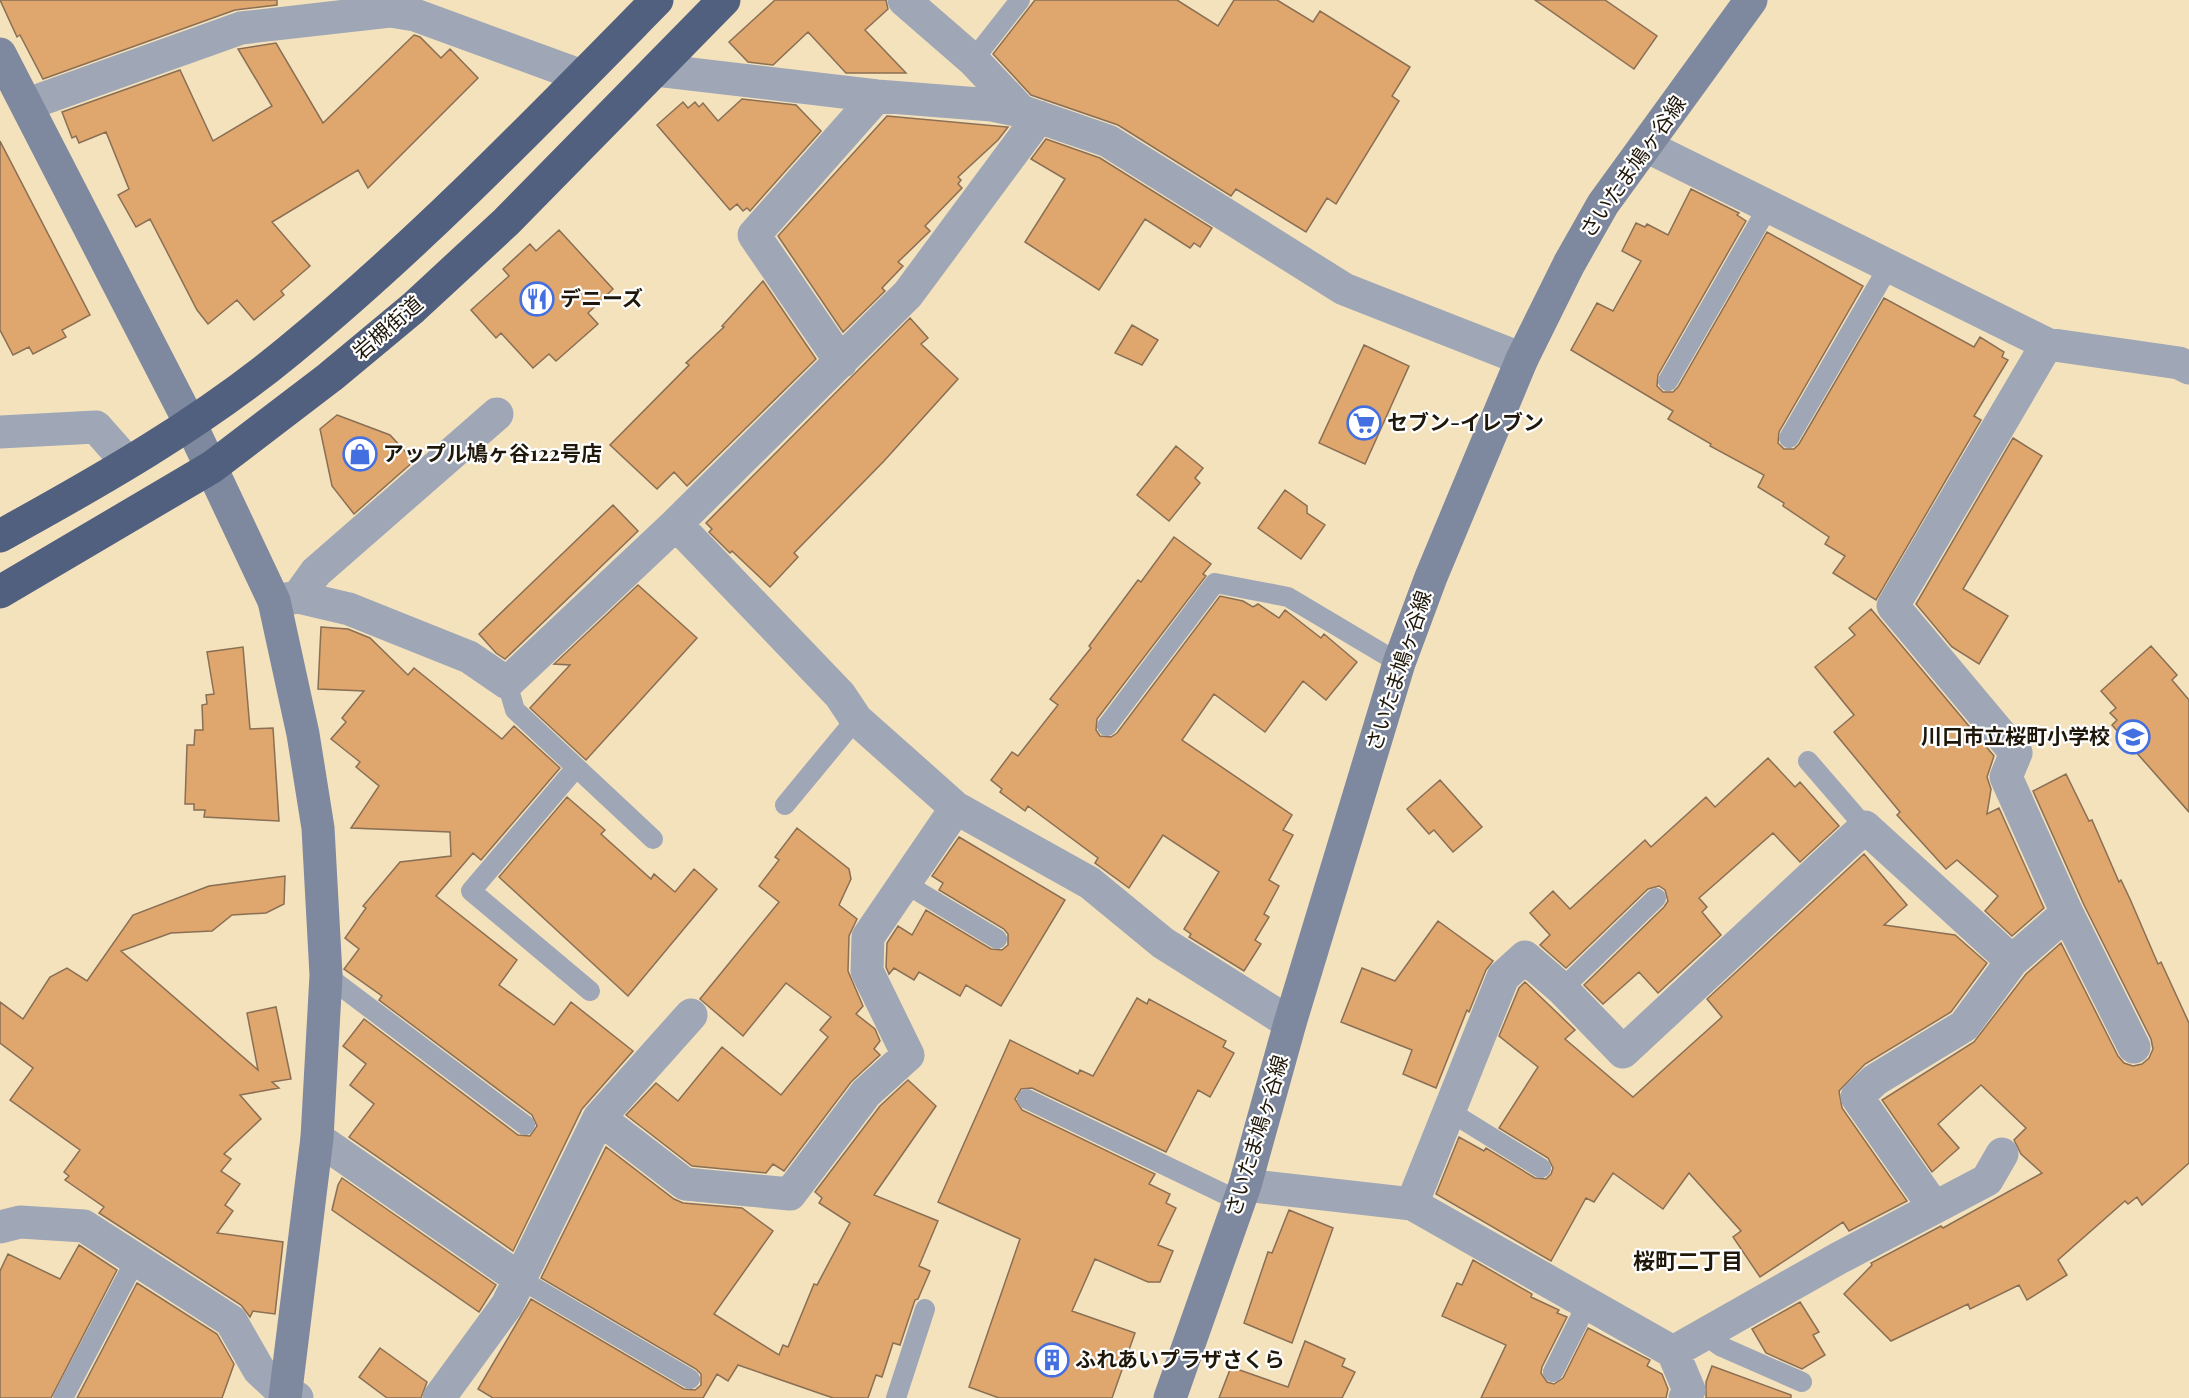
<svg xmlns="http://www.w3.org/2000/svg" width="2189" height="1398" font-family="'Playfair Display','Noto Sans JP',serif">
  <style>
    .building { fill: #dfa66d; stroke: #8a6f54; stroke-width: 1.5 }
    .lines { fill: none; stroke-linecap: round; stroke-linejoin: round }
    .lane { stroke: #9fa6b6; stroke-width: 20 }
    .street { stroke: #9fa6b6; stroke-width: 33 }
    .secondary { stroke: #7e889f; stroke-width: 33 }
    .highway { stroke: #52607f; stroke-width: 33 }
    .labels { text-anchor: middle; stroke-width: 4.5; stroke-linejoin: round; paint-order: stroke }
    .street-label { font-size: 21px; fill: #1f180a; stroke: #fff }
    .poi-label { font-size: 21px; font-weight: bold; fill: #1f180a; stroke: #fff; text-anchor: start }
    .neighbourhood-label { font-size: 22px; font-weight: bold; fill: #1f180a; stroke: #fff }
  </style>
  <rect width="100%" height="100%" fill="#f4e2bd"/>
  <path class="building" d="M 0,0 L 277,0 L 277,5 L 235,10 L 43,79 L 20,35 L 17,37 Z
    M 775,0 L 886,0 L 888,9 L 865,30 L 906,73 L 846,73 L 808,32 L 773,65 L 748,62 L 729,42 Z
    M 1035,0 L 1177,0 L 1218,26 L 1234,0 L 1277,0 L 1313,22 L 1320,11 L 1410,67 L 1392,96 L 1399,101 L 1336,204 L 1327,198 L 1306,232 L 1236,189 L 1231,196 L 1118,125 L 1031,95 L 993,54 Z
    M 1535,0 L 1605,0 L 1657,36 L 1634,69 Z
    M 414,35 L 420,37 L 441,58 L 450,49 L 478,78 L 368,188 L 358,170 L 272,222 L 310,266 L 281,291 L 284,295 L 254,320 L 237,300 L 208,324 L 197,310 L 150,219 L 136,227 L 118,195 L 129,189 L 106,132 L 79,143 L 76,136 L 72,138 L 62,112 L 180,70 L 213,141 L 272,106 L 238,49 L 276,43 L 323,123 Z
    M 742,99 L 796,105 L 821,131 L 750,211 L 747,208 L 743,211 L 737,204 L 730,210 L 657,125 L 683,102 L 688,108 L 695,102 L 699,107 L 703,103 L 718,121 Z
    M 887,116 L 1008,127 L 998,140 L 958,177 L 961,180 L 958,184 L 962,188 L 925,226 L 930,231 L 898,262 L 903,266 L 882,288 L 885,291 L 843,332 L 778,236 Z
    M 1046,139 L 1100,158 L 1212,228 L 1200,247 L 1194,243 L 1190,248 L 1145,219 L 1099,290 L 1025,242 L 1065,179 L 1031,159 Z
    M 0,141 L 90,315 L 62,330 L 66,337 L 33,354 L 29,347 L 13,355 L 0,330 Z
    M 1691,189 L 1739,213 L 1737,215 L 1746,221 L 1658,375 L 1657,386 L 1663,392 L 1673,392 L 1678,387 L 1767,232 L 1863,286 L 1779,432 L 1778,443 L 1784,449 L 1794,449 L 1799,444 L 1884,298 L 1974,347 L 1980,337 L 2004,352 L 2002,357 L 2008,360 L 1974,416 L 1981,420 L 1876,600 L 1833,573 L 1845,556 L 1825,544 L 1829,537 L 1783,506 L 1784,503 L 1758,487 L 1764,475 L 1710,446 L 1711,444 L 1668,419 L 1673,411 L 1571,350 L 1597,303 L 1613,311 L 1641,261 L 1622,251 L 1636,223 L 1645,227 L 1647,224 L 1668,235 Z
    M 559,230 L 613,289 L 588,313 L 598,324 L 556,361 L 549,354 L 533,368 L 501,333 L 496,338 L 471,310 L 509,276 L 503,269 L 530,244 L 536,251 Z
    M 763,281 L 816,359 L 687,486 L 674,472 L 657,489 L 610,445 L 689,365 L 686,363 L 724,327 L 722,326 Z
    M 910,318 L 928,338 L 921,344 L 958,379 L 884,461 L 794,553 L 798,557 L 770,587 L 732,551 L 730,553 L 709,532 L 712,529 L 706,523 Z
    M 1132,325 L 1158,340 L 1142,365 L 1115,353 Z
    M 1364,345 L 1409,366 L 1365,464 L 1319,443 Z
    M 337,415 L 390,435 L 414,461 L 354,514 L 332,486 L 320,429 Z
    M 2013,438 L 2042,456 L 1963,589 L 2008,616 L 1979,664 L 1952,647 L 1916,604 Z
    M 1176,446 L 1203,468 L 1195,478 L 1200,483 L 1169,521 L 1137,495 Z
    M 1285,490 L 1307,506 L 1307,513 L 1325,525 L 1301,559 L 1258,528 Z
    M 613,505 L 638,531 L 505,659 L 496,653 L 479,634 Z
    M 1174,537 L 1211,564 L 1203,574 L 1206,576 L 1097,719 L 1096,730 L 1100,736 L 1111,737 L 1117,733 L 1220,596 L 1243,601 L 1253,607 L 1258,604 L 1279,618 L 1285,610 L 1321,638 L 1324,634 L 1357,662 L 1326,700 L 1303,681 L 1265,732 L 1214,694 L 1182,740 L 1292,815 L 1283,830 L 1293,835 L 1269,880 L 1279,886 L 1264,914 L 1269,917 L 1255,940 L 1261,944 L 1244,971 L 1189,937 L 1191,934 L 1184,929 L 1219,872 L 1163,835 L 1129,888 L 1095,863 L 1098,858 L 1028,806 L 1025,811 L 1000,792 L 1002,789 L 991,780 L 1012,752 L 1018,756 L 1058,705 L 1050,699 L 1091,648 L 1089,646 L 1138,580 L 1141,582 Z
    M 638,585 L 697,638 L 586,760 L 530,708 L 570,665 L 554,664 Z
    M 1871,609 L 1994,756 L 1987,777 L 1991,789 L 1987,814 L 1999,808 L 2044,908 L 2012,936 L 1985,911 L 1998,896 L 1957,860 L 1946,869 L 1897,815 L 1900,812 L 1834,732 L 1854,715 L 1815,667 L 1855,635 L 1849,628 Z
    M 321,627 L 348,629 L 370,638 L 408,675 L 414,668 L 502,739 L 514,726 L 560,768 L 481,860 L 473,853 L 436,896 L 517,960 L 499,985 L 554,1025 L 571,1002 L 633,1051 L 582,1109 L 513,1251 L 349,1137 L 374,1104 L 350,1085 L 366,1064 L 343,1046 L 364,1019 L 518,1135 L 530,1136 L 537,1126 L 532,1115 L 379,1000 L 382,996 L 344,969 L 359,949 L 345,938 L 366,908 L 363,906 L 400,862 L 451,856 L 450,832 L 351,828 L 379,786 L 356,767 L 360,762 L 331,739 L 346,722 L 342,718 L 364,691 L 318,689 Z
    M 2151,646 L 2177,675 L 2172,680 L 2189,700 L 2189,812 L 2112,725 L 2117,720 L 2110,713 L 2116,708 L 2101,691 Z
    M 243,647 L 250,729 L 273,728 L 279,821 L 204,817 L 205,810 L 194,810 L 194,804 L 185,804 L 187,745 L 194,745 L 195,730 L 203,730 L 202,705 L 207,704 L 206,695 L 214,694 L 207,652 Z
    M 1768,758 L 1795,787 L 1800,782 L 1839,826 L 1800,862 L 1773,833 L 1699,898 L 1707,907 L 1702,912 L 1721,935 L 1658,993 L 1639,972 L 1603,1004 L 1584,985 L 1664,907 L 1668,901 L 1665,890 L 1659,886 L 1648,889 L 1566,968 L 1540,945 L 1550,935 L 1530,913 L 1553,891 L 1570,909 L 1645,840 L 1651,847 L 1706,797 L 1715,807 Z
    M 2066,774 L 2089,821 L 2092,820 L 2119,882 L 2121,880 L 2130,899 L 2158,964 L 2161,962 L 2189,1023 L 2189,1163 L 2142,1205 L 2137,1197 L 2128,1204 L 2125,1201 L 2058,1260 L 2067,1275 L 2027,1300 L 2019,1285 L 1970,1309 L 1968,1304 L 1891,1341 L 1844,1294 L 1872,1265 L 1871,1263 L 1941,1226 L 1943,1228 L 2042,1173 L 2021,1154 L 2014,1140 L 2026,1128 L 1981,1085 L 1938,1124 L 1959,1148 L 1932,1172 L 1882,1100 L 1974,1042 L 2026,974 L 2061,943 L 2118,1056 L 2124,1063 L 2133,1066 L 2142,1064 L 2149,1058 L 2153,1049 L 2151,1039 L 2084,905 L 2033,791 Z
    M 1440,780 L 1482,827 L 1453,852 L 1434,830 L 1429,834 L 1407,809 Z
    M 567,797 L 605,830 L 601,834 L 651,879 L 654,874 L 675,892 L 694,869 L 717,889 L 628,996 L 499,877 Z
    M 797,828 L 849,869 L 851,879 L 839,905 L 857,919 L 849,936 L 848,971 L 863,1006 L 856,1014 L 875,1029 L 880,1041 L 874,1049 L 880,1055 L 851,1082 L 784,1171 L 773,1164 L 766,1173 L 692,1166 L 626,1115 L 656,1083 L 678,1101 L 722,1047 L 781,1095 L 828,1037 L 820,1030 L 831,1017 L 786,983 L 743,1036 L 700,999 L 779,902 L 759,886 L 779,860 L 775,857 Z
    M 959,837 L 1065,900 L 1001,1006 L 966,985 L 960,996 L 919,972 L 914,980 L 894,968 L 889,974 L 886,967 L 887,943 L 898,926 L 912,935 L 926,910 L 991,949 L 1002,950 L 1008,945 L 1008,934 L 1004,929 L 939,890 L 943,883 L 932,876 Z
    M 1864,854 L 1907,905 L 1884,925 L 1955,935 L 1987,963 L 1951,1012 L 1865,1064 L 1839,1091 L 1842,1108 L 1907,1201 L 1849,1231 L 1843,1222 L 1760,1277 L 1733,1237 L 1741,1231 L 1689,1173 L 1663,1209 L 1613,1173 L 1594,1202 L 1586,1198 L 1551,1261 L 1436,1194 L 1459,1137 L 1484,1151 L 1486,1148 L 1535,1178 L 1546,1179 L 1551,1174 L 1553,1168 L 1548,1158 L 1499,1128 L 1538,1067 L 1499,1036 L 1519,988 L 1525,982 L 1575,1030 L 1565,1039 L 1633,1097 L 1722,1017 L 1707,999 Z
    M 285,876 L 284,904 L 266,913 L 232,915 L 212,931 L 171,933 L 121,951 L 258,1070 L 247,1013 L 276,1007 L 291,1079 L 272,1082 L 279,1088 L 240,1095 L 261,1119 L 224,1154 L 231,1159 L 221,1171 L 240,1184 L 225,1205 L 233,1211 L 217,1233 L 283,1242 L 275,1314 L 253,1311 L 250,1317 L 241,1305 L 99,1213 L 104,1207 L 65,1180 L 69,1176 L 64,1172 L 80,1150 L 10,1100 L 33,1068 L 0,1043 L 0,1002 L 23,1019 L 50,977 L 67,968 L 87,981 L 133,915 L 209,886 Z
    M 1438,921 L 1493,961 L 1486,970 L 1469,1012 L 1467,1010 L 1436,1088 L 1403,1074 L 1412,1050 L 1341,1022 L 1362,968 L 1395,981 Z
    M 1137,998 L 1147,1004 L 1149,999 L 1226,1041 L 1223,1047 L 1234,1053 L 1210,1097 L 1198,1090 L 1166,1152 L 1032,1088 L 1021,1089 L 1015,1099 L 1022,1110 L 1155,1174 L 1149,1184 L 1170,1194 L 1166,1203 L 1176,1208 L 1158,1245 L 1173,1251 L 1160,1282 L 1148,1282 L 1095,1259 L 1072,1311 L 1135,1333 L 1112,1398 L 999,1398 L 969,1387 L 1020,1239 L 938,1202 L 1010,1040 L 1078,1074 L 1080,1070 L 1093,1076 Z
    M 908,1080 L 936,1106 L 874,1195 L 938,1221 L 919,1266 L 930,1271 L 918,1299 L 915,1300 L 900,1345 L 893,1343 L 882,1377 L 876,1375 L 868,1398 L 833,1398 L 738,1365 L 728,1381 L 717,1374 L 703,1398 L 493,1398 L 478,1389 L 531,1299 L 684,1389 L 695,1390 L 701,1385 L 701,1374 L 696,1369 L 541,1278 L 606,1147 L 674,1199 L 683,1203 L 742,1208 L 773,1231 L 714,1314 L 779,1355 L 783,1345 L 788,1347 L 814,1284 L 817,1285 L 850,1223 L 819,1203 L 822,1198 L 815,1192 L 880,1106 Z
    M 342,1178 L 496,1285 L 479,1312 L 332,1210 L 338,1185 Z
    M 1289,1210 L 1333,1228 L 1292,1343 L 1244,1323 L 1268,1252 L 1272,1253 Z
    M 79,1245 L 117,1270 L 51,1398 L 0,1398 L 0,1271 L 8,1254 L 60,1279 Z
    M 1473,1260 L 1532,1294 L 1531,1297 L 1559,1310 L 1557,1313 L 1567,1317 L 1542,1367 L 1541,1373 L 1547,1382 L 1554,1384 L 1563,1378 L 1588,1328 L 1650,1360 L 1647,1366 L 1662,1374 L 1668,1389 L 1666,1398 L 1481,1398 L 1506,1345 L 1442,1316 L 1457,1283 L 1462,1285 Z
    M 137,1283 L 217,1334 L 234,1364 L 222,1398 L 77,1398 Z
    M 1800,1302 L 1819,1332 L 1813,1335 L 1825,1355 L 1802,1369 L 1766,1353 L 1752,1329 Z
    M 1305,1341 L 1345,1359 L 1342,1366 L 1355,1372 L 1342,1398 L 1219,1398 L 1231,1367 L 1288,1387 Z
    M 380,1348 L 427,1382 L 421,1398 L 387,1398 L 359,1377 Z
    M 1712,1366 L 1791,1395 L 1791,1398 L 1706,1398 L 1706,1382 Z"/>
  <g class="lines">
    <path class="lane" d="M 973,60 L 1020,0
      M 1668,381 L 1768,207
      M 1789,438 L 1889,266
      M 507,683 L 515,710 L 653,839
      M 1107,726 L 1215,583 L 1288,597 L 1399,663
      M 1808,761 L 1865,827
      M 575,769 L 471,891 L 590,991
      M 785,805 L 856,719
      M 906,884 L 997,939
      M 326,975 L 525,1125
      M 1562,989 L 1656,898
      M 1027,1099 L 1239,1201
      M 1449,1111 L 1541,1168
      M 520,1279 L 690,1379
      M 1705,1335 L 1720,1346 L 1802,1382
      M 1553,1372 L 1587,1304
      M 63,1398 L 136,1259
      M 896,1398 L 925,1309"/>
    <path class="street" d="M 904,0 L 973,60 L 1021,111
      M 656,70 L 877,96 L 992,105 L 1021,111 L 1108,141 L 1344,289 L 1522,359
      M 28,104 L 241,28 L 390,11 L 415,15 L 582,76
      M 1646,146 L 2047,344 L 1893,606 L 2016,753 L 2006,777 L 2067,913 L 2134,1047
      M 2047,344 L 2179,363 L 2189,368
      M 841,362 L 754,235 L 877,96
      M 0,432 L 96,427 L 127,462
      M 676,524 L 840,695 L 856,719 L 956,808
      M 298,597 L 316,572 L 497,414
      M 274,601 L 298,597 L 349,609 L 469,657 L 507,683 L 676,524 L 908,294 L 1039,117
      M 599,1118 L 685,1184 L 790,1194 L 866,1093 L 908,1055 L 867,971 L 868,937 L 956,808 L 1090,883 L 1163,943 L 1290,1023
      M 317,1138 L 520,1279
      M 1245,1185 L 1412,1204 L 1673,1352
      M 1412,1204 L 1503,977 L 1525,957 L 1562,989 L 1623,1052 L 1865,827 L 2012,961
      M 1934,1207 L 1857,1097 L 1875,1080 L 1964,1026 L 2012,961 L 2067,913
      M 0,1227 L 20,1222 L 84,1226 L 231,1321 L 259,1370 L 285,1394 L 297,1398
      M 439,1398 L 507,1305 L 599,1118 L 691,1015
      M 1685,1398 L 1689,1390 L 1673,1352 L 1839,1258 L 1987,1180 L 2002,1154"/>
    <path class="secondary" d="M 0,54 L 190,423 L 274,601 L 303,734 L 318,828 L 326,975 L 317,1138 L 285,1398
      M 1170,1398 L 1245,1185 L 1290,1023 L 1399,663 L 1431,577 L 1522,359 L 1569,264 L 1603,204 L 1751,0"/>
    <path class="highway" d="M 0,536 C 100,481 202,423 290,350 C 420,243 538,121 657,0
      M 0,592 L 212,467 L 330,377 L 413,308 L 506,222 L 724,0"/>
  </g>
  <defs>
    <symbol id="restaurant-ring" viewBox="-11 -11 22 22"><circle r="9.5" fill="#fff" stroke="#446fe1" stroke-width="1.5"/><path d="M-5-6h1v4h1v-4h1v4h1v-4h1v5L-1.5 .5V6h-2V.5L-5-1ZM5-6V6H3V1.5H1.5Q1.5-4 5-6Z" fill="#446fe1"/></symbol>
    <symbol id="supermarket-ring" viewBox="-11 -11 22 22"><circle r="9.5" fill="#fff" stroke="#446fe1" stroke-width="1.5"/><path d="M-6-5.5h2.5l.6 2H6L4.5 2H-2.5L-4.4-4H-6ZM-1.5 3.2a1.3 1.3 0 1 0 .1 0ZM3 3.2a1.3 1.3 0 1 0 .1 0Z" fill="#446fe1"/></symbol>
    <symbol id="shop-ring" viewBox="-11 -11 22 22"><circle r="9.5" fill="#fff" stroke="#446fe1" stroke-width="1.5"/><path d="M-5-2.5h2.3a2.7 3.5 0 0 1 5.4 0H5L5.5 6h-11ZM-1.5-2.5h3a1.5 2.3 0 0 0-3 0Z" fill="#446fe1"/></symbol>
    <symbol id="school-ring" viewBox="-11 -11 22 22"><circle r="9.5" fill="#fff" stroke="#446fe1" stroke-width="1.5"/><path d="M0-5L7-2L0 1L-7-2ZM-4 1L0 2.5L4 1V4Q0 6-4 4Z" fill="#446fe1"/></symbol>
    <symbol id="building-ring" viewBox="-11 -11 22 22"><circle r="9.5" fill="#fff" stroke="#446fe1" stroke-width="1.5"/><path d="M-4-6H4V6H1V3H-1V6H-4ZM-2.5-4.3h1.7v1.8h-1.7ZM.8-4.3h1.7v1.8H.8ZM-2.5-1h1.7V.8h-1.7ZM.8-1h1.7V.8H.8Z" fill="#446fe1"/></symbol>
  </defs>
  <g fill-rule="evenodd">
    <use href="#restaurant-ring" x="518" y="280" width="38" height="38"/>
    <use href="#supermarket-ring" x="1345" y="404" width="38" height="38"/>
    <use href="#shop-ring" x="341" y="435" width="38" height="38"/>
    <use href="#school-ring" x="2114" y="718" width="38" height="38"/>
    <use href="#building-ring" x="1033" y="1341" width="38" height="38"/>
  </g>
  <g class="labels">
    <g class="street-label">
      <text transform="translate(1633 167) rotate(-55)" y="7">さいたま鳩ヶ谷線</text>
      <text transform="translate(388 328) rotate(-41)" y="7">岩槻街道</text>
      <text transform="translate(1399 671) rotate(-72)" y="7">さいたま鳩ヶ谷線</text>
      <text transform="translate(1257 1136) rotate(-73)" y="7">さいたま鳩ヶ谷線</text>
    </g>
    <g class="poi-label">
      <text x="560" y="306">デニーズ</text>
      <text x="1387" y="430">セブン-イレブン</text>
      <text x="383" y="461">アップル鳩ヶ谷122号店</text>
      <text x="2110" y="744" text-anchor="end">川口市立桜町小学校</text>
      <text x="1075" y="1367">ふれあいプラザさくら</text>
    </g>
    <g class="neighbourhood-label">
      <text x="1688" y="1269">桜町二丁目</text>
    </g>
  </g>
</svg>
